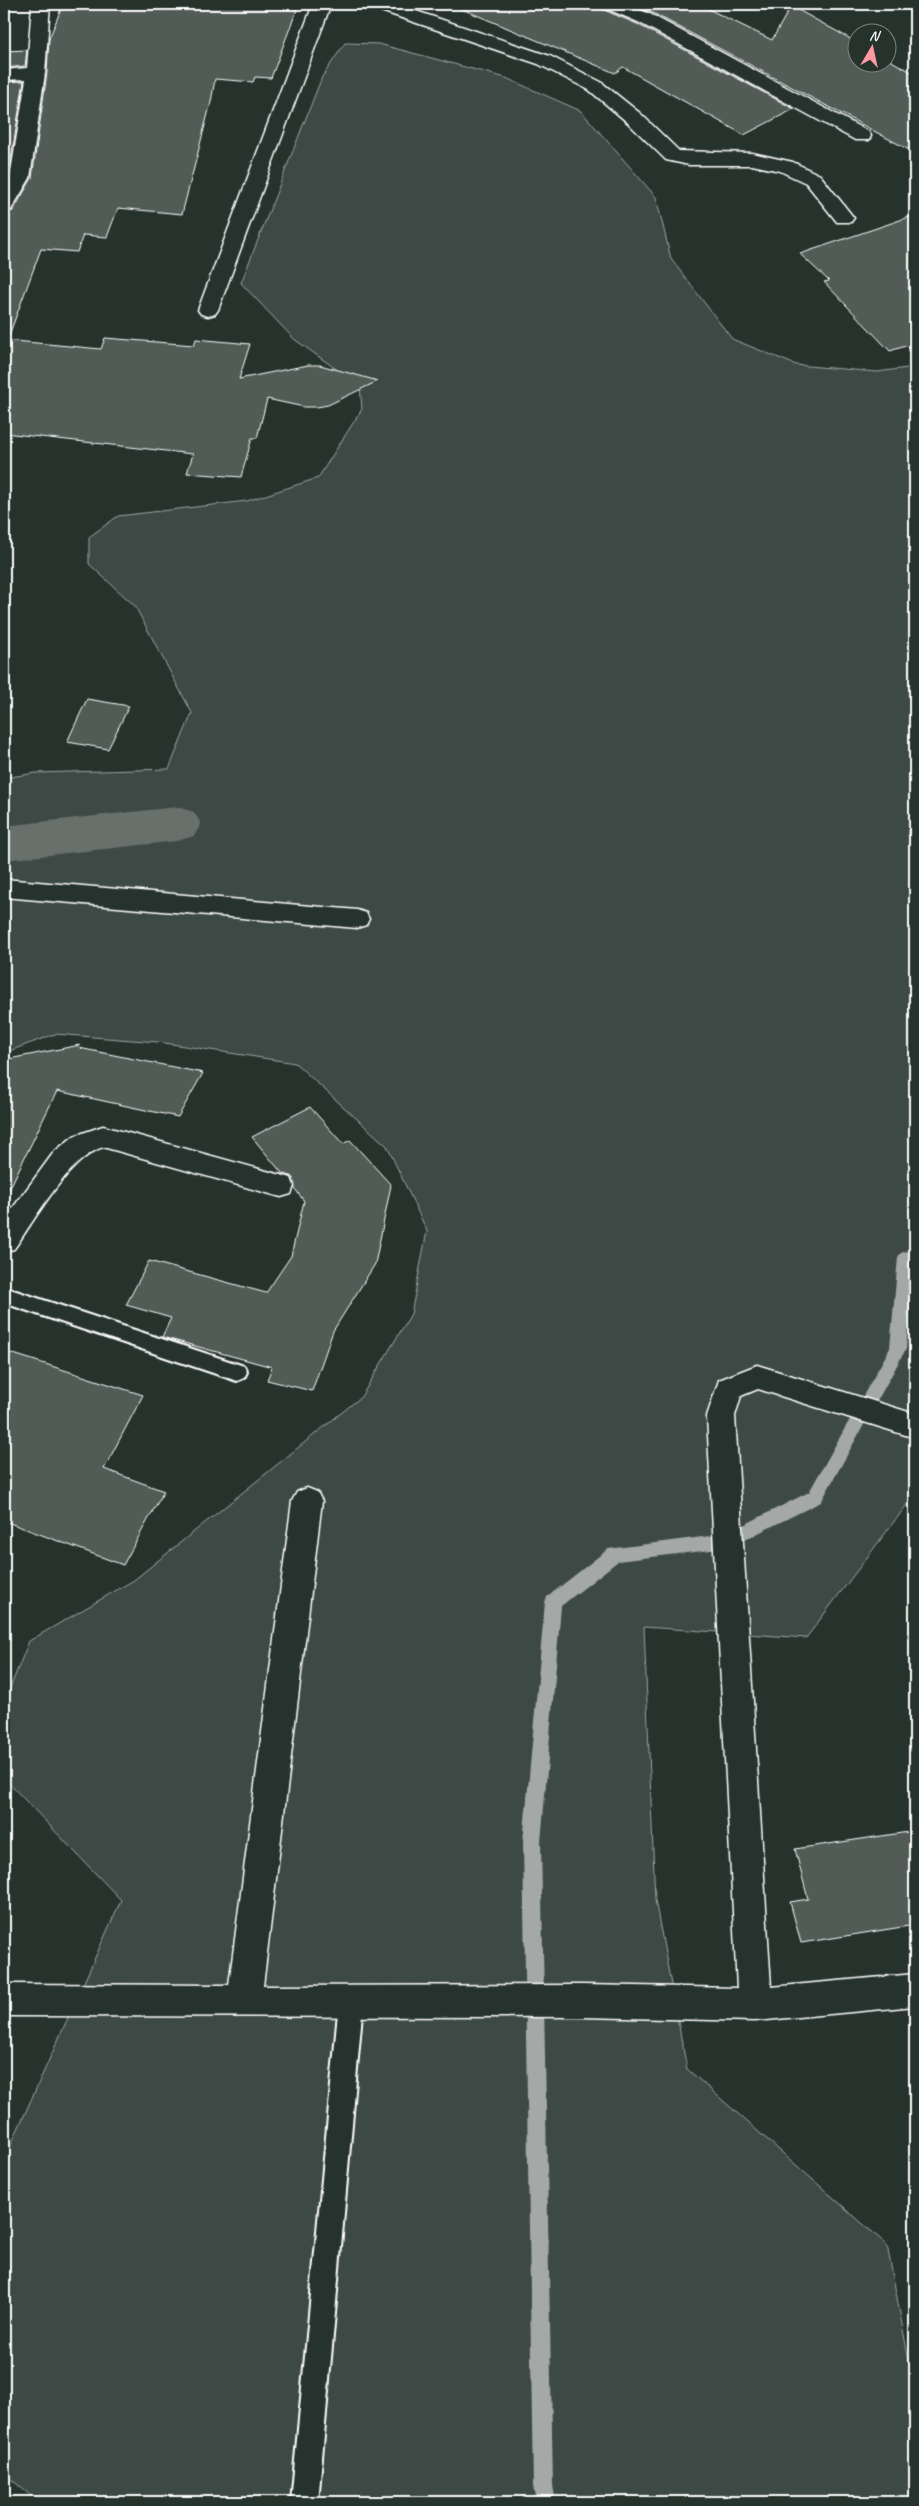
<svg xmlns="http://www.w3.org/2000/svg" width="919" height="2506" font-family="Caveat,sans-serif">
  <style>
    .green { fill: #3e4944; stroke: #9ea4a2 }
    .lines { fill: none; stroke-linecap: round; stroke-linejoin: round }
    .stream { fill: #a4a9a7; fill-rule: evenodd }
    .canal { fill: #67706c; fill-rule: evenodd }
    .building { fill: #515c57; stroke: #fff }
    .service-casing { stroke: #fff; stroke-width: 4 }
    .minor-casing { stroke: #fff; stroke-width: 3 }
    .service { fill: #26332d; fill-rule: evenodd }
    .minor { fill: #26332d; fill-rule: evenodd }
  </style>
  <rect width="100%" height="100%" fill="#26332d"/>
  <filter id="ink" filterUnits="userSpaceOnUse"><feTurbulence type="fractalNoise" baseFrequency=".02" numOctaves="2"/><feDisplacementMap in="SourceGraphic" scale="10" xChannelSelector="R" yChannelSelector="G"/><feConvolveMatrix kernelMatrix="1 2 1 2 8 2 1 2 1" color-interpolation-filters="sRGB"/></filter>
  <g filter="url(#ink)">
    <path class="green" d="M 345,43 L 379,44 L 506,78 L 581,111 L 656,197 L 671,259 L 732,339 L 796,365 L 877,372 L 915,367 L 915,1494 L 806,1638 L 644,1627 L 655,1900 L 687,2069 L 887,2245 L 915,2393 L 915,2502 L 38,2502 L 4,2473 L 4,2160 L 121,1900 L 4,1778 L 4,1703 L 29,1641 L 134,1580 L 361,1397 L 411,1314 L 427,1231 L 387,1146 L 295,1063 L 158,1042 L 55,1034 L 4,1053 L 4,778 L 36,773 L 169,769 L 192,713 L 135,606 L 89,564 L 89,537 L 118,516 L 247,501 L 318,478 L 362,409 L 360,386 L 294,339 L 241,283 L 322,77 Z"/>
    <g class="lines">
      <path class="stream" d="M 906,1251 L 911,1253 L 914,1257 L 906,1349 L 821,1502 L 728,1548 L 618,1561 L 561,1606 L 541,1842 L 553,2486 L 556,2502 L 536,2502 L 533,2486 L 523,1842 L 545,1602 L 547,1597 L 608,1549 L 726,1534 L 809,1492 L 890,1348 L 898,1257 L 901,1253 Z"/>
      <path class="canal" d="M 177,807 L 194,812 L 201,824 L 194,836 L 177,841 L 4,860 L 4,826 Z"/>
    </g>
    <path class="building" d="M 63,4 L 299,4 L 271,78 L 255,77 L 253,82 L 215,79 L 211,102 L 182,214 L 118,208 L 107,237 L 83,235 L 77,252 L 41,249 L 8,338 L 4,337 L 4,214 L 13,211 L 32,178 L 47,73 L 49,39 Z
      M 450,4 L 600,4 L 604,10 L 637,24 L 794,109 L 744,135 L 623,67 L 615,73 Z
      M 629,4 L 698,4 L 772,40 L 791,6 L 856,42 L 856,62 L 886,62 L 886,58 L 915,74 L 915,153 L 651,12 Z
      M 27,50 L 25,66 L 4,68 L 4,51 Z
      M 24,81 L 8,177 L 4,186 L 4,82 Z
      M 915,215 L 915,343 L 890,351 L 824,282 L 829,281 L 800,254 Z
      M 105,338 L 194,345 L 196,339 L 250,344 L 239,379 L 308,365 L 320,365 L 378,381 L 328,405 L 317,407 L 304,407 L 267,399 L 257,438 L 252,438 L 241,477 L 187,473 L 193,454 L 4,433 L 4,340 L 101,349 Z
      M 87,699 L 129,706 L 108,749 L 67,742 Z
      M 80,1045 L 79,1048 L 203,1073 L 178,1117 L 57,1091 L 4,1200 L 4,1060 Z
      M 310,1107 L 343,1144 L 350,1140 L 391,1185 L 375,1264 L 333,1331 L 312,1391 L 267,1380 L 272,1367 L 162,1337 L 171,1318 L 126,1305 L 149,1261 L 266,1293 L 291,1256 L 304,1201 L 295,1189 L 293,1177 L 282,1173 L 252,1137 Z
      M 4,1351 L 143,1395 L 104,1469 L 164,1491 L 123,1565 L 4,1521 Z
      M 915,1831 L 915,1925 L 801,1943 L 790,1902 L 808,1899 L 795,1849 Z"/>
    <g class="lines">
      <defs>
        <path id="service" d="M 4,1287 L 244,1366 L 247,1372 L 244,1378 L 237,1381 L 4,1303 Z
          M 351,1990 L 360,1994 L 363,2002 L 318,2502 L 291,2502 L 339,2002 L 342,1994 Z"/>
        <path id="minor" d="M 32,4 L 50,4 L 45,73 L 30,178 L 11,210 L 4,212 L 4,190 L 10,178 L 26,79 L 4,80 L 4,70 L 27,68 Z
          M 313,4 L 331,4 L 218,310 L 215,314 L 208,316 L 201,314 L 198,310 Z
          M 369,4 L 395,4 L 550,56 L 601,82 L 641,114 L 679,151 L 752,153 L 793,162 L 820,175 L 854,218 L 851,222 L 837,222 L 806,183 L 780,171 L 752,165 L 689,165 L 666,160 L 627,122 L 589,90 L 538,64 L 372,8 Z
          M 602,4 L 625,4 L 650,14 L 869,132 L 871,136 L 869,140 L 855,140 L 638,22 L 605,8 Z
          M 4,879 L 357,910 L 366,913 L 369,919 L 366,925 L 357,928 L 4,897 Z
          M 103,1126 L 281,1175 L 291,1178 L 294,1186 L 291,1194 L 281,1197 L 103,1147 C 68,1159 36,1218 14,1249 L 4,1252 L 4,1220 L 54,1152 L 74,1136 Z
          M 757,1365 L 915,1414 L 915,1438 L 758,1389 L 741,1396 L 735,1416 L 771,1987 L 915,1974 L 915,2006 L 755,2021 L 582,2017 L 4,2016 L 4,1984 L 229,1985 L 292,1501 L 297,1492 L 307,1488 L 317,1492 L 322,1501 L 263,1986 L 582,1985 L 737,1988 L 707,1416 L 719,1380 Z"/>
      </defs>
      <use href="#service" class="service-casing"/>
      <use href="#minor" class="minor-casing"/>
      <use href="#service" class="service"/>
      <use href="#minor" class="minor"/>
    </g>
  </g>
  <rect width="919" height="2506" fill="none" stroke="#26332d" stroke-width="20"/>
  <rect x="10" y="10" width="899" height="2486" fill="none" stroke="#fff" stroke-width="2" filter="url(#ink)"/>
  <g transform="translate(872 48) rotate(9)"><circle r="24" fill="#26332d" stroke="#7d8581"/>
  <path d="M0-4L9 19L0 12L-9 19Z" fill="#ff9aa2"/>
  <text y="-8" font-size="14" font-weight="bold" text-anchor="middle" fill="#ffffff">N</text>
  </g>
</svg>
